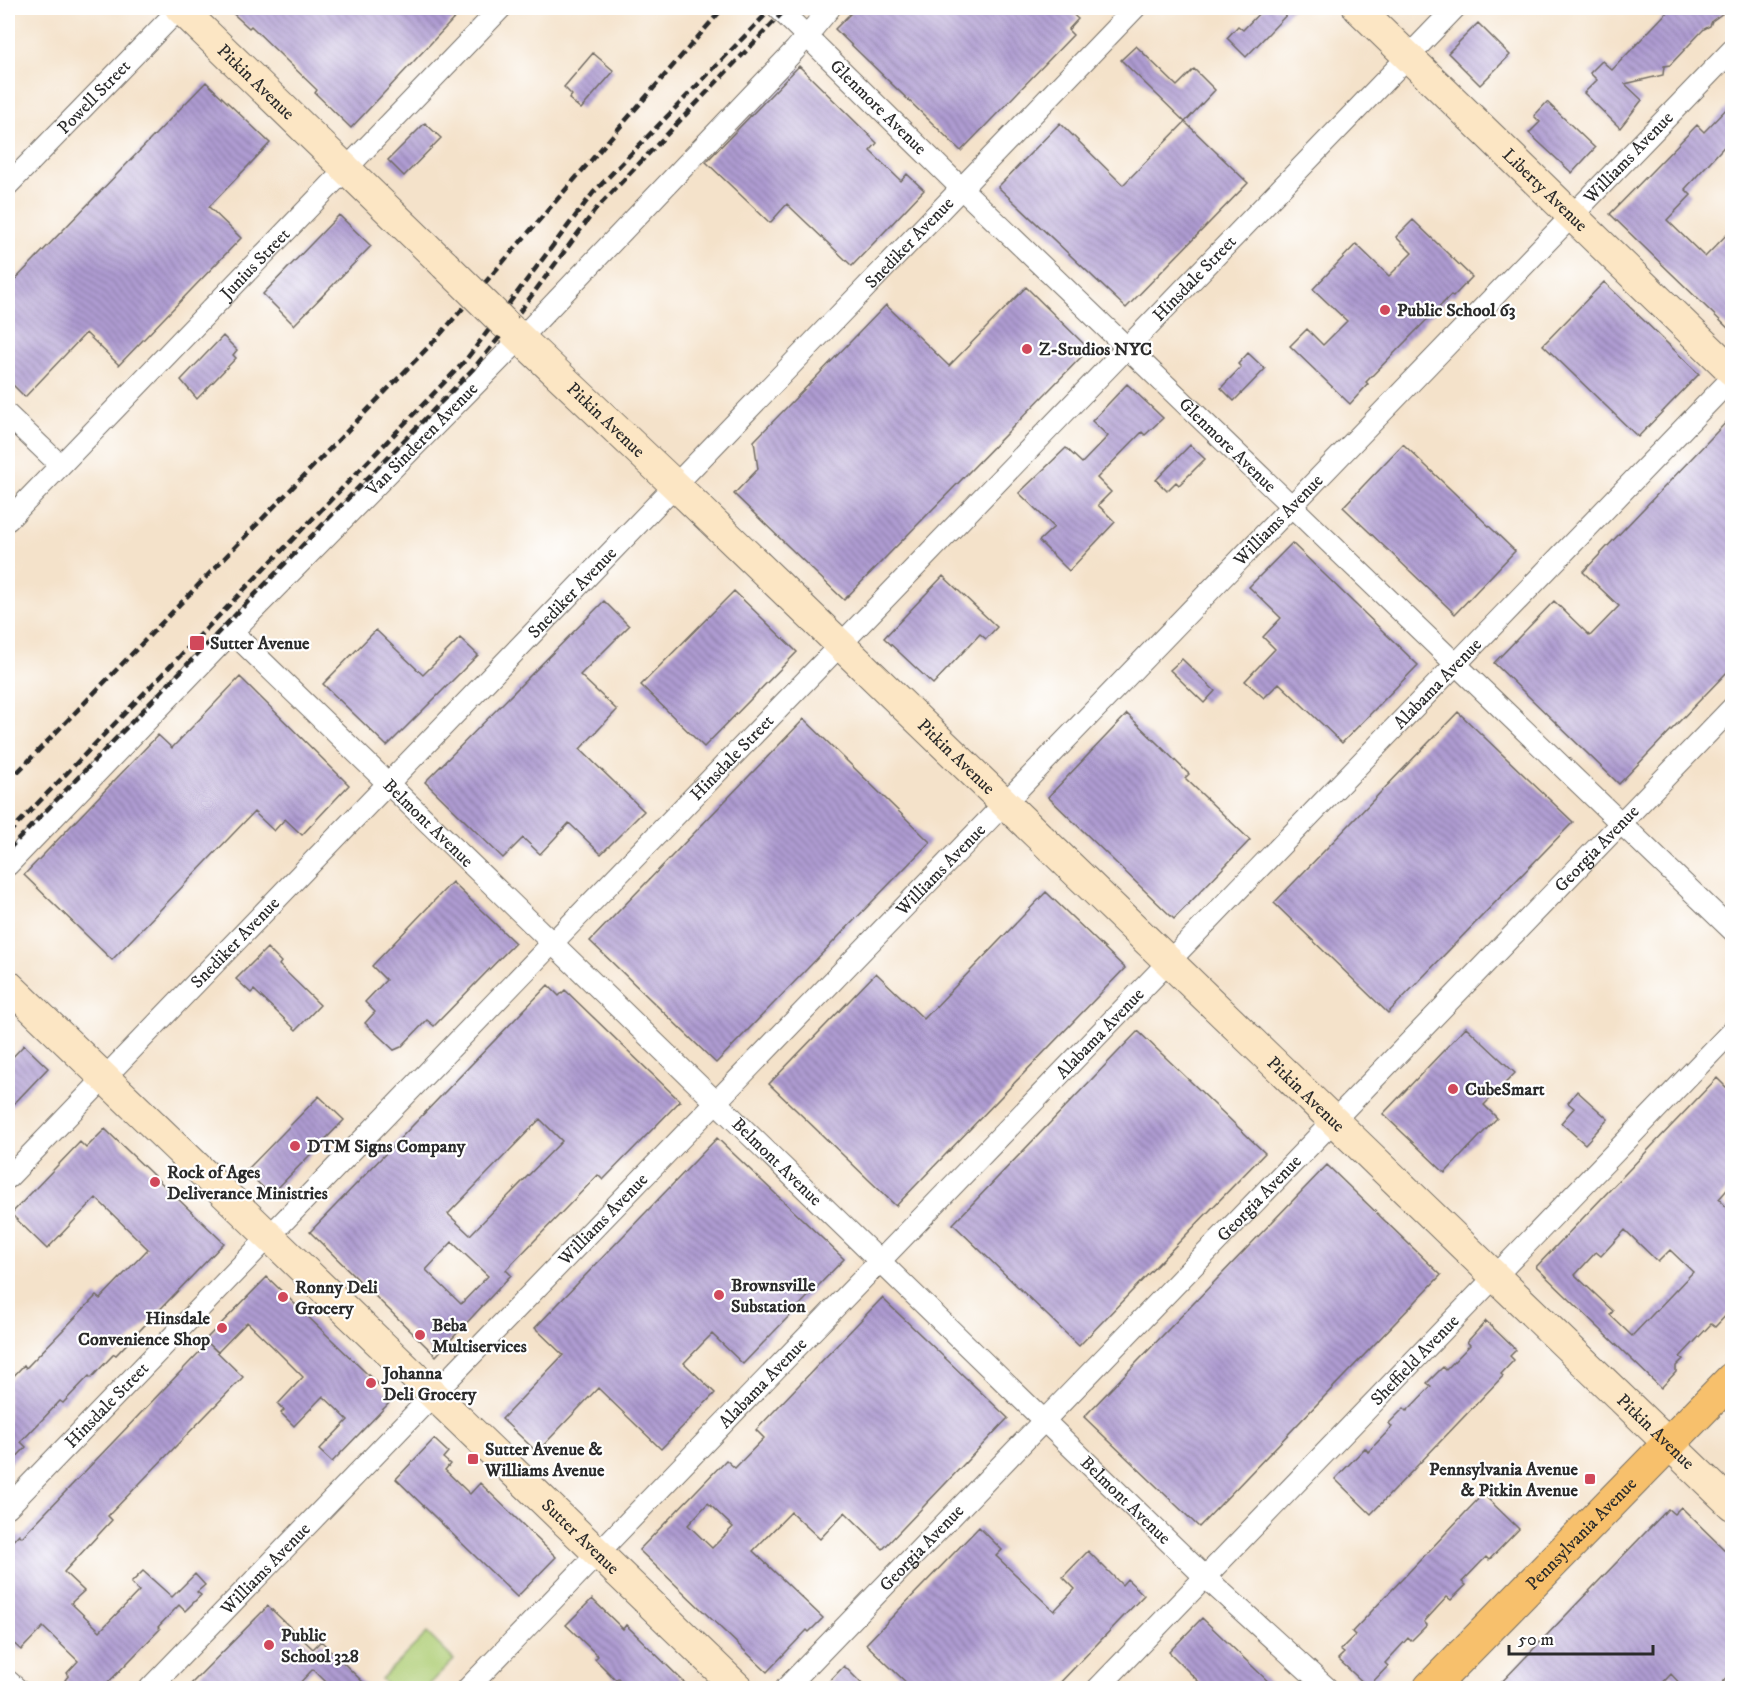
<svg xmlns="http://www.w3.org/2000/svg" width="1740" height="1696" font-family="'IM FELL DW Pica',serif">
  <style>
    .park { fill: #aecd75; stroke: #6c7c50; stroke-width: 1.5 }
    .building { fill: url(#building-back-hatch); fill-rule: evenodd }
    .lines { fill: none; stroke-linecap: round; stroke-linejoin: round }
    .street-casing { stroke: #716b63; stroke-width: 23 }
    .secondary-casing { stroke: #716b63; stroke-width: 32 }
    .primary-casing { stroke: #716b63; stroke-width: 35 }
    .street { stroke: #fff; stroke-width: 21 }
    .secondary { stroke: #fce6c4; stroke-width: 30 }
    .primary { stroke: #f7c06c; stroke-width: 33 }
    .rail { stroke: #2b2b2b; stroke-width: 4.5; stroke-dasharray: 9 4.5; stroke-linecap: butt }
    .secondary-bridge-casing { stroke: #716b63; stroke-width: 32; stroke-linecap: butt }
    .secondary-bridge { stroke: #fce6c4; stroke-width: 30 }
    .poi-dot { fill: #d1495b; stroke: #fff; stroke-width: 2 }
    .labels { text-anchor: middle; stroke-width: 4.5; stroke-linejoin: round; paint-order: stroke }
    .street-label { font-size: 18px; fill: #2b2b2b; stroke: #fff }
    .poi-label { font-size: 18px; font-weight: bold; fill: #2b2b2b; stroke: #fff; text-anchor: start }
  </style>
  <defs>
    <pattern id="building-back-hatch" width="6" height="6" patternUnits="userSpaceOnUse" patternTransform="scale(1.5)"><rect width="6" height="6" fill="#ae9bd1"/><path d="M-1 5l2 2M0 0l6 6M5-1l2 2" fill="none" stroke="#8e7faa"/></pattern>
  </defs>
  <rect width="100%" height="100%" fill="#fff"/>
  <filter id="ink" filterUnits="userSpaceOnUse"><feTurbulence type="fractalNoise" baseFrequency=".0167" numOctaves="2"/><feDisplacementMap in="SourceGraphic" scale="12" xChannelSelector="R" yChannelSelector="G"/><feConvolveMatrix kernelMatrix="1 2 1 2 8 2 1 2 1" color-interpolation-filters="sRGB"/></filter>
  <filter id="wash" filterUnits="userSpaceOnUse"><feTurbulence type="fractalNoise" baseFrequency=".008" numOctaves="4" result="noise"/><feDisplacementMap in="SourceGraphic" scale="24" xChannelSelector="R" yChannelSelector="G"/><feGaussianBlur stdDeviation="1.35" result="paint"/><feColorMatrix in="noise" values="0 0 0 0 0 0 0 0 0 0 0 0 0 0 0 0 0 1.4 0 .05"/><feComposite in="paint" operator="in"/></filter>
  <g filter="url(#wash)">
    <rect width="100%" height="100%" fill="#f4e2ca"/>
    <path class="park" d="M 427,1633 L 454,1660 L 426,1688 L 391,1688 L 381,1679 Z"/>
    <g id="blocks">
      <path class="building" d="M 227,8 L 464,8 L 351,128 L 315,93 L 317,90 L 251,26 L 249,28 Z
        M 856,8 L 1066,8 L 1078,19 L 1068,30 L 1073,35 L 961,151 L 835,29 Z
        M 1264,8 L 1293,8 L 1246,57 L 1227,38 L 1238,26 L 1243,30 Z
        M 1671,8 L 1730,8 L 1712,21 L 1710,26 L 1704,29 L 1670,65 L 1664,66 L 1663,75 L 1625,84 L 1642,100 L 1620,128 L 1584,93 L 1597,80 L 1590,73 L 1602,61 L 1612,70 Z
        M 1478,23 L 1510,55 L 1480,85 L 1448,53 Z
        M 1136,46 L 1177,86 L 1194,69 L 1215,90 L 1185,122 L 1121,60 Z
        M 593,53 L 614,71 L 581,109 L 569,99 L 572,95 L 564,87 Z
        M 799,66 L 877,143 L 870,151 L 901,181 L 907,174 L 924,190 L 852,266 L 787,204 L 770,223 L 706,162 Z
        M 206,82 L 270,143 L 209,207 L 241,238 L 119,365 L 86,333 L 25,397 L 8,380 L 8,287 Z
        M 1547,102 L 1595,148 L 1572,173 L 1529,133 L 1540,122 L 1534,116 Z
        M 1732,103 L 1732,138 L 1685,189 L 1691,195 L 1667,220 L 1705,257 L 1732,229 L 1732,332 L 1610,214 L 1697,125 L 1704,132 Z
        M 1185,122 L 1248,183 L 1126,308 L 998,187 L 1060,123 L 1123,185 Z
        M 425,123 L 441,138 L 404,176 L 388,160 Z
        M 339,215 L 371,246 L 294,325 L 263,294 Z
        M 1413,220 L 1472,277 L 1453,297 L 1451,295 L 1366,382 L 1368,384 L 1350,404 L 1290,346 L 1307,329 L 1323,345 L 1347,321 L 1313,289 L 1356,244 L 1389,276 L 1412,253 L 1396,237 Z
        M 1604,282 L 1699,374 L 1638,437 L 1543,345 Z
        M 1026,287 L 1089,349 L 844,600 L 734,494 L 758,469 L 754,441 L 886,305 L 949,366 Z
        M 223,336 L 237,350 L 233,355 L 236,358 L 197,399 L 181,380 Z
        M 1248,353 L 1265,369 L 1234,401 L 1221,388 L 1241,367 L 1238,364 Z
        M 1127,384 L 1163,418 L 1145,435 L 1142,432 L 1097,478 L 1111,492 L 1098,505 L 1115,522 L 1069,571 L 1039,541 L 1054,527 L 1019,493 L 1066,448 L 1082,463 L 1108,436 L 1092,421 Z
        M 1732,416 L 1732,667 L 1619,784 L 1494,663 L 1554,601 L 1590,636 L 1619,606 L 1583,572 Z
        M 1403,444 L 1515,551 L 1455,614 L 1343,507 Z
        M 1190,445 L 1205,459 L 1179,485 L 1176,482 L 1167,491 L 1156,480 Z
        M 1292,543 L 1418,665 L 1342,743 L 1279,683 L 1264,698 L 1245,681 L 1275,649 L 1263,637 L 1281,618 L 1249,587 Z
        M 943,576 L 997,627 L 986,639 L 980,634 L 933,684 L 884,638 Z
        M 734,591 L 797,652 L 704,747 L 641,685 Z
        M 604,601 L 629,626 L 580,675 L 617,710 L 580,749 L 644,811 L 601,854 L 569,823 L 540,854 L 523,838 L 503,858 L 425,782 Z
        M 376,630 L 423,675 L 460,638 L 478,655 L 387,746 L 323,684 Z
        M 1182,659 L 1215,691 L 1204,703 L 1170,670 Z
        M 240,677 L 349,785 L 302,835 L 285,819 L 274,831 L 254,812 L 112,960 L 24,875 L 158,735 L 172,748 Z
        M 1458,712 L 1573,822 L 1388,1013 L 1274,903 Z
        M 1127,714 L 1189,774 L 1185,778 L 1250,840 L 1174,919 L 1048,797 Z
        M 804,719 L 930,842 L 716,1063 L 590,941 Z
        M 452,882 L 515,943 L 434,1026 L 427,1020 L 401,1047 L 394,1050 L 365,1023 L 375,1012 L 365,1002 L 386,980 L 372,966 Z
        M 1046,892 L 1125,968 L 896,1206 L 769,1084 L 876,973 L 924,1019 Z
        M 267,948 L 281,962 L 279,965 L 320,1005 L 296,1030 L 254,990 L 251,993 L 236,979 Z
        M 548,985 L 559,996 L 565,990 L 680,1101 L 603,1180 L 598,1175 L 506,1270 L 511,1275 L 436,1356 L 310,1232 ZM 540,1119 L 562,1141 L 470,1235 L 448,1214 ZM 452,1242 L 488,1276 L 461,1304 L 426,1270 Z
        M 1466,1027 L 1515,1073 L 1484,1105 L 1497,1118 L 1445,1173 L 1383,1114 Z
        M 1138,1031 L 1265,1153 L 1079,1346 L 953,1224 Z
        M 24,1045 L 48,1068 L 8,1110 L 8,1062 Z
        M 1717,1078 L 1732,1093 L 1732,1184 L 1719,1199 L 1732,1213 L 1732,1309 L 1715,1327 L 1711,1324 L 1680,1357 L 1683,1359 L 1676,1366 L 1676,1372 L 1661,1388 L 1536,1267 ZM 1625,1230 L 1658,1262 L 1670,1250 L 1693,1272 L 1632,1336 L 1610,1315 L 1613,1311 L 1575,1275 L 1596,1252 L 1601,1256 Z
        M 1577,1091 L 1608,1119 L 1585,1144 L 1561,1123 L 1574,1108 L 1568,1103 Z
        M 319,1096 L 344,1120 L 271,1195 L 246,1171 Z
        M 105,1129 L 224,1243 L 116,1355 L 114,1354 L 91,1378 L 89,1376 L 63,1403 L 60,1401 L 21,1442 L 26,1447 L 8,1466 L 8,1382 L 24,1365 L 26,1368 L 96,1296 L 100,1299 L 148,1249 L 96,1198 L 47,1249 L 11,1214 L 80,1142 L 86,1148 Z
        M 717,1138 L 844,1259 L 743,1364 L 712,1334 L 702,1344 L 684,1363 L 715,1393 L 661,1449 L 598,1388 L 537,1452 L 502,1419 L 563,1355 L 535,1328 Z
        M 1327,1165 L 1441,1275 L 1199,1527 L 1084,1417 Z
        M 267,1277 L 393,1399 L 332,1462 L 319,1450 L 348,1420 L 323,1396 L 294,1426 L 281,1413 L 284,1410 L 278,1404 L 303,1377 L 273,1347 L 247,1322 L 218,1352 L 205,1340 Z
        M 882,1298 L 1008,1418 L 883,1549 L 845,1512 L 820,1539 L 791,1512 L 753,1551 L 823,1618 L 809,1632 L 807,1630 L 767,1672 L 639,1550 L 726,1460 L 735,1468 L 764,1438 L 756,1430 ZM 708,1503 L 733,1527 L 712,1548 L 688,1525 Z
        M 1486,1321 L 1516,1350 L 1510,1356 L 1514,1360 L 1501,1374 L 1503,1376 L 1371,1514 L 1335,1479 L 1365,1448 L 1368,1452 L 1392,1427 L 1389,1423 L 1404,1408 L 1407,1411 L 1431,1386 L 1427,1383 L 1443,1367 L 1446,1370 L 1470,1345 L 1467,1342 Z
        M 208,1343 L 243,1377 L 108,1516 L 112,1520 L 64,1572 L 84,1591 L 71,1603 L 100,1631 L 139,1591 L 131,1583 L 143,1571 L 172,1597 L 195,1574 L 205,1585 L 197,1592 L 201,1595 L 185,1611 L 179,1605 L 158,1627 L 160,1629 L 102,1689 L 73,1689 L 65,1680 L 69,1675 L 67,1673 L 78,1661 L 43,1627 L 21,1650 L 8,1638 L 8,1546 L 19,1534 L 22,1537 Z
        M 434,1439 L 448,1452 L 443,1458 L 450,1464 L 445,1470 L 470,1494 L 480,1483 L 556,1557 L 517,1597 L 396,1479 Z
        M 1483,1494 L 1519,1529 L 1489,1560 L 1486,1557 L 1462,1582 L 1466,1585 L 1451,1600 L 1447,1597 L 1424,1622 L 1427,1625 L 1411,1641 L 1408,1638 L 1385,1663 L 1388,1666 L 1368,1687 L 1338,1659 L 1344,1653 L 1340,1650 L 1355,1635 L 1352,1632 Z
        M 1681,1507 L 1732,1557 L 1732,1672 L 1717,1689 L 1685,1689 L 1671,1674 L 1657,1689 L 1495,1689 L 1668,1509 L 1674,1514 Z
        M 979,1527 L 1002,1550 L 996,1556 L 1054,1611 L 1075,1589 L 1063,1577 L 1088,1551 L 1122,1585 L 1127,1579 L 1144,1595 L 1054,1689 L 913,1689 L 866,1644 Z
        M 592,1599 L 623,1629 L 626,1625 L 691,1689 L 629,1689 L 618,1678 L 616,1680 L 595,1659 L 598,1656 L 566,1625 Z
        M 268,1606 L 313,1649 L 321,1641 L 370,1689 L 333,1689 L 313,1669 L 294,1689 L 186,1689 Z
        M 1202,1618 L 1276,1689 L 1206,1689 L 1169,1652 Z
        M 844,1666 L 867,1689 L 822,1689 Z"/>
    </g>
  </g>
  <g filter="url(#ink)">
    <use href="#blocks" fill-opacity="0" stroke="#716b63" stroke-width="1.5"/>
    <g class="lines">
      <defs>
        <g id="street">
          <path id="s1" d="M 778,8 L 962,189 L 1732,930"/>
          <path id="s2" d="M 8,185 L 180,8"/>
          <path d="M 8,415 L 60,465"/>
          <path id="s3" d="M 8,520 L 501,8"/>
          <path id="s4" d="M 232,632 L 1205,1577 L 1327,1688"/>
          <path id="s5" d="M 8,865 L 232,632 L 521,338 L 795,50 L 830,8"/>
          <path id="s6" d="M 8,1178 L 1135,8"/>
          <path id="s7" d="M 8,1507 L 1455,8"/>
          <path d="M 8,1681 L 16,1688"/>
          <path id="s8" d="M 150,1688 L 1732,50"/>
          <path id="s9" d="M 468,1688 L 1732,378"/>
          <path id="s10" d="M 786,1688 L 1732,708"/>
          <path id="s11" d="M 1098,1688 L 1732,1031"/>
        </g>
        <g id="secondary">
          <path id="s12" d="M 180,8 L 445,265"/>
          <path id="s13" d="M 1358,8 L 1732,371"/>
          <path id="s14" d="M 503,322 L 676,486 L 1732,1505"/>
          <path id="s15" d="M 8,985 L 738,1688"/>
        </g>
        <g id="primary">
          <path id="s16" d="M 1430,1688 L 1732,1379"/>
        </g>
      </defs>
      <use href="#street" class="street-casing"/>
      <use href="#secondary" class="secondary-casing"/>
      <use href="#primary" class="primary-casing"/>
      <use href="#street" class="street"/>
      <use href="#secondary" class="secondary"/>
      <use href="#primary" class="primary"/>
      <path class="rail" d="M 8,782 L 438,337 L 723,8
        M 8,834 L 465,361 L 593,193 L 772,8
        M 8,850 L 474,368 L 512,322 L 596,209 L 787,8"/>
      <defs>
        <path id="secondary-bridge" d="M 445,265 L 503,322"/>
      </defs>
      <use href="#secondary-bridge" class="secondary-bridge-casing"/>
      <use href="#secondary-bridge" class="secondary-bridge"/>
    </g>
  </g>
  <g class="poi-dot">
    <circle cx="1385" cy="310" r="6"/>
    <circle cx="1027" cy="349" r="6"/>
    <rect x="189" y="635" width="16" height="16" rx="3"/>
    <circle cx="1453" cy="1089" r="6"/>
    <circle cx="295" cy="1146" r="6"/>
    <circle cx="155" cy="1182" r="6"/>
    <circle cx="719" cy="1295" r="6"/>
    <circle cx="283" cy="1297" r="6"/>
    <circle cx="222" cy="1328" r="6"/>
    <circle cx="420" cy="1335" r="6"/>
    <circle cx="371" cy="1383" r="6"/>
    <rect x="467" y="1453" width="12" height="12" rx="3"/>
    <rect x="1584" y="1473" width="12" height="12" rx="3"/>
    <circle cx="269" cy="1645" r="6"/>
  </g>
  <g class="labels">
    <g class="street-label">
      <text dy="6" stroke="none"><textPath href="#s12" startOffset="106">Pitkin Avenue</textPath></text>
      <text dy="6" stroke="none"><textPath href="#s2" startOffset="123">Powell Street</textPath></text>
      <text dy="6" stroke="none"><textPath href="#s1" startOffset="141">Glenmore Avenue</textPath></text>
      <text dy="6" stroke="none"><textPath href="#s8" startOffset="2128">Williams Avenue</textPath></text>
      <text dy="6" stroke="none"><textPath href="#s13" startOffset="261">Liberty Avenue</textPath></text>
      <text dy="6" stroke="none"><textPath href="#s6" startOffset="1299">Snediker Avenue</textPath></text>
      <text dy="6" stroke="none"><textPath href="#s3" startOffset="356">Junius Street</textPath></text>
      <text dy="6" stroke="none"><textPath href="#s7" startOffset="1708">Hinsdale Street</textPath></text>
      <text dy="6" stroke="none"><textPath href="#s14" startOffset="142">Pitkin Avenue</textPath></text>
      <text dy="6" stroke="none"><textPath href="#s5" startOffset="594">Van Sinderen Avenue</textPath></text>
      <text dy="6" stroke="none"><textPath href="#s1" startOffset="627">Glenmore Avenue</textPath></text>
      <text dy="6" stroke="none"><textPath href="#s8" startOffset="1624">Williams Avenue</textPath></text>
      <text dy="6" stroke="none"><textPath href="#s6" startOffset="813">Snediker Avenue</textPath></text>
      <text dy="6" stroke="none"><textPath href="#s9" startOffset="1396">Alabama Avenue</textPath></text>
      <text dy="6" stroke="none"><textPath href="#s7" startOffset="1042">Hinsdale Street</textPath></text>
      <text dy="6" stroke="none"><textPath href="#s14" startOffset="628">Pitkin Avenue</textPath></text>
      <text dy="6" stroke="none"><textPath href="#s4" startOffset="274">Belmont Avenue</textPath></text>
      <text dy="6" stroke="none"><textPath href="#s10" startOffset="1167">Georgia Avenue</textPath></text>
      <text dy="6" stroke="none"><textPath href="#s8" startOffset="1138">Williams Avenue</textPath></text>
      <text dy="6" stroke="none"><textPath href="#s6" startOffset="327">Snediker Avenue</textPath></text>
      <text dy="6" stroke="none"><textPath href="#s9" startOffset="910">Alabama Avenue</textPath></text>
      <text dy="6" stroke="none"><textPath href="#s14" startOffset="1114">Pitkin Avenue</textPath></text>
      <text dy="6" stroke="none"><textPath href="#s4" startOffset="760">Belmont Avenue</textPath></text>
      <text dy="6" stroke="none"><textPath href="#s10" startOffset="681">Georgia Avenue</textPath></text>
      <text dy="6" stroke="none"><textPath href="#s8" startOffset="652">Williams Avenue</textPath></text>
      <text dy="6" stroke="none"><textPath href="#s11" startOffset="456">Sheffield Avenue</textPath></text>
      <text dy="6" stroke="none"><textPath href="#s9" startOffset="424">Alabama Avenue</textPath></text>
      <text dy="6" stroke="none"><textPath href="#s7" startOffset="142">Hinsdale Street</textPath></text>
      <text dy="6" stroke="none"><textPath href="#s14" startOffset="1600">Pitkin Avenue</textPath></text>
      <text dy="6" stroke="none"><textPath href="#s4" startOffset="1246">Belmont Avenue</textPath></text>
      <text dy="6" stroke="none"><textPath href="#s16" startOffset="216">Pennsylvania Avenue</textPath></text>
      <text dy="6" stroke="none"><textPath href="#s15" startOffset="795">Sutter Avenue</textPath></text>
      <text dy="6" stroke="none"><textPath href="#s10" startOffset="195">Georgia Avenue</textPath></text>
      <text dy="6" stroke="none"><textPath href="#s8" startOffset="166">Williams Avenue</textPath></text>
    </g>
    <g class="poi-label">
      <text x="1397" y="316">Public School 63</text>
      <text x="1039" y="355">Z-Studios NYC</text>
      <text x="210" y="649">Sutter Avenue</text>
      <text x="1465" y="1095">CubeSmart</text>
      <text x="307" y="1152">DTM Signs Company</text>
      <text x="167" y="1178">Rock of Ages<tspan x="167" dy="21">Deliverance Ministries</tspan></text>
      <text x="731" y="1291">Brownsville<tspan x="731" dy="21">Substation</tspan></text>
      <text x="295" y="1293">Ronny Deli<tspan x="295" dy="21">Grocery</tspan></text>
      <text x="210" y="1324" text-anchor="end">Hinsdale<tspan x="210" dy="21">Convenience Shop</tspan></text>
      <text x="432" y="1331">Beba<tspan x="432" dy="21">Multiservices</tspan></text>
      <text x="383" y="1379">Johanna<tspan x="383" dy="21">Deli Grocery</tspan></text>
      <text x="485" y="1455">Sutter Avenue &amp;<tspan x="485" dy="21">Williams Avenue</tspan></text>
      <text x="1578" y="1475" text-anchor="end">Pennsylvania Avenue<tspan x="1578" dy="21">&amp; Pitkin Avenue</tspan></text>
      <text x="281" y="1641">Public<tspan x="281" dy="21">School 328</tspan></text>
    </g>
  </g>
  <rect width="1740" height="1696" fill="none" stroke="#fff" stroke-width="30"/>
  <path d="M1509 1645v9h144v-9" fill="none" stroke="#2b2b2b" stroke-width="3"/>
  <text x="1518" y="1645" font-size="18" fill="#2b2b2b" stroke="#ffffff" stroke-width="4.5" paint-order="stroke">50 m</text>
</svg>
